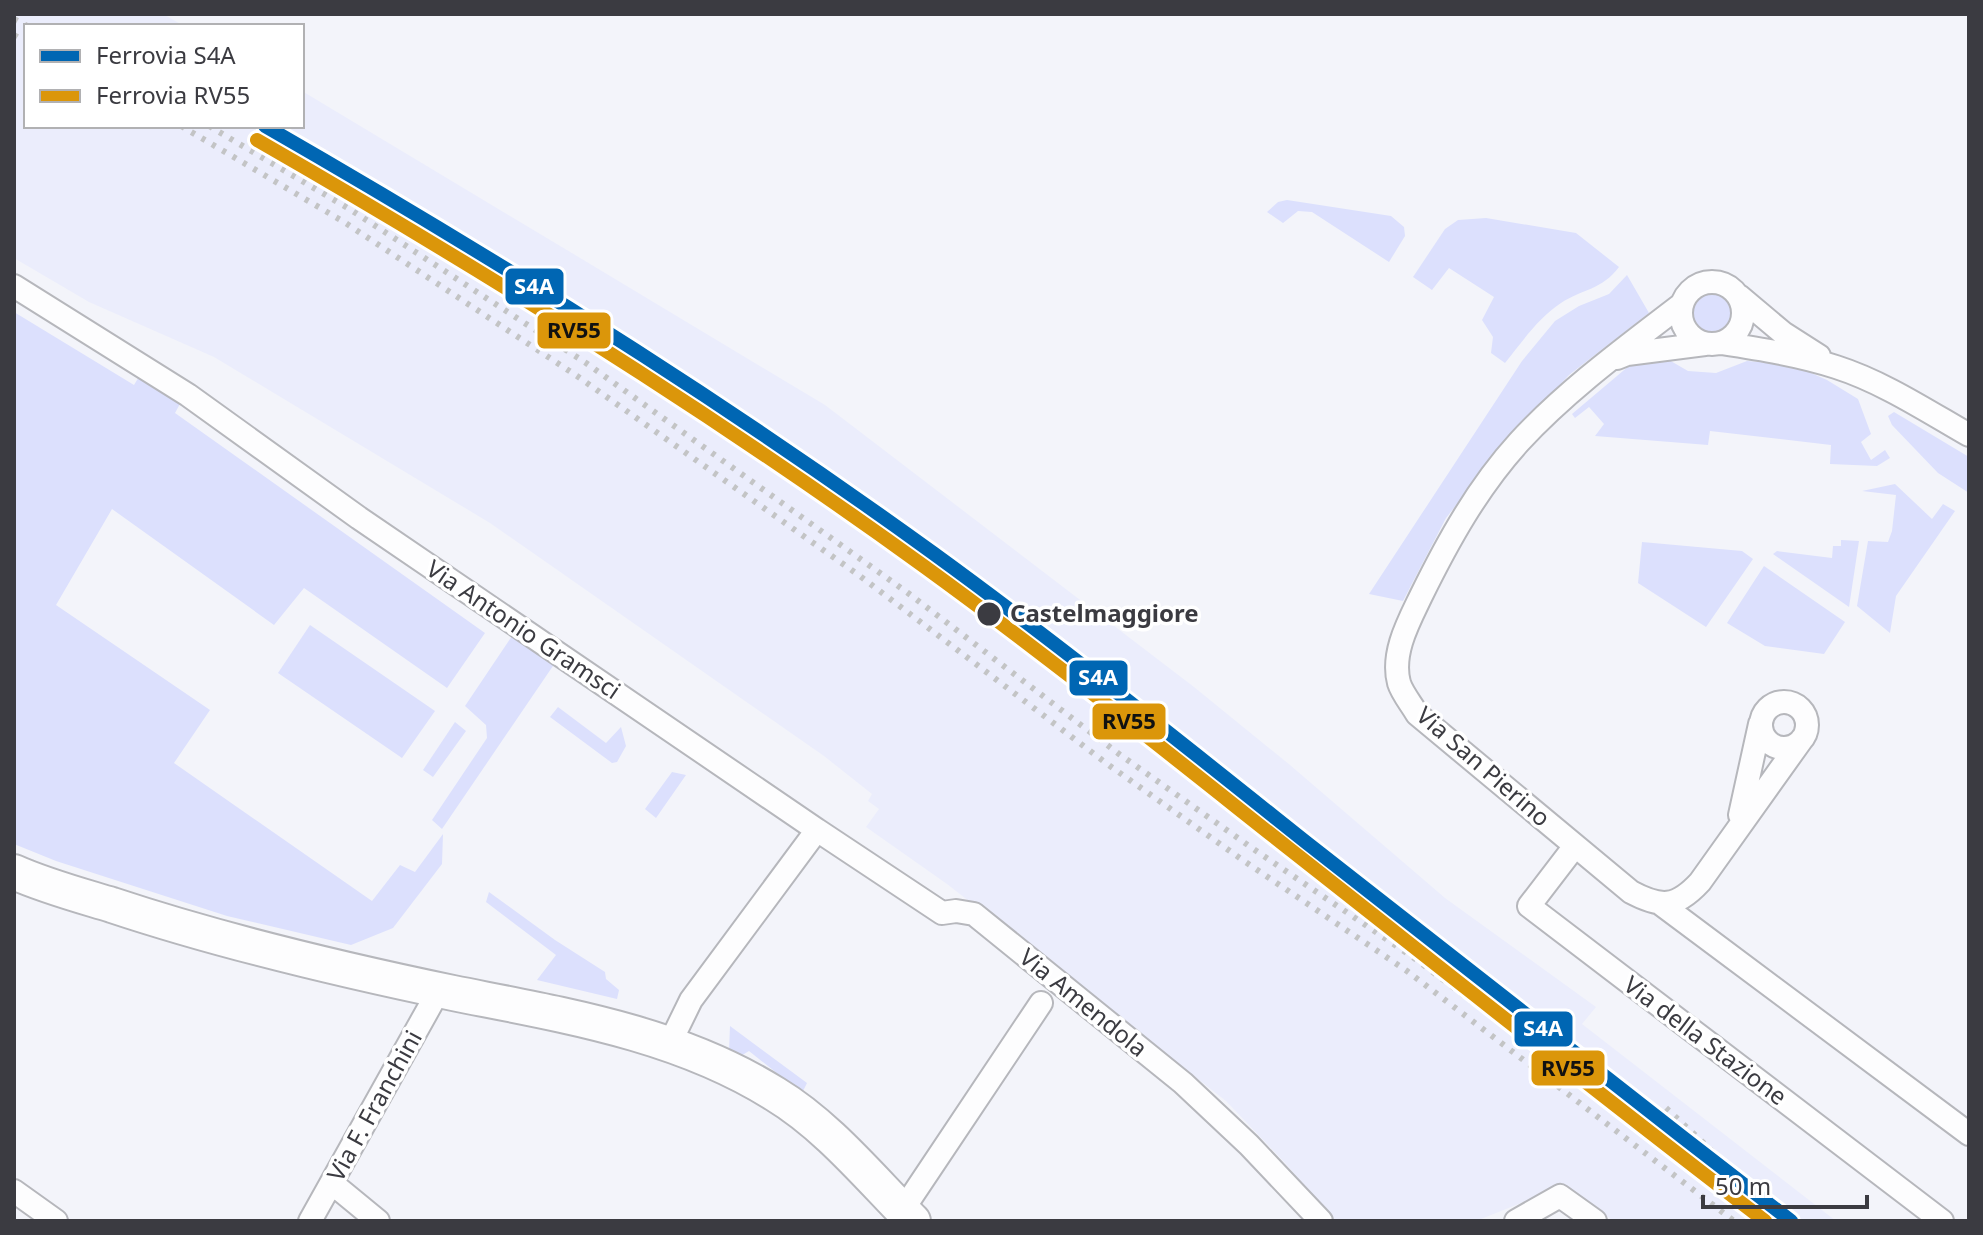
<svg xmlns="http://www.w3.org/2000/svg" width="1983" height="1235" font-family="'Noto Sans',sans-serif">
  <style>
    .built { fill: #ebedfc }
    .green { fill: #dce0fd }
    .lines { fill: none; stroke-linecap: round; stroke-linejoin: round }
    .street-casing { stroke: #b6b7bc; stroke-width: 26 }
    .primary-casing { stroke: #b6b7bc; stroke-width: 38 }
    .street { stroke: #fdfdfe; stroke-width: 22 }
    .primary { stroke: #fdfdfe; stroke-width: 34 }
    .rail { stroke: #c3c4c5; stroke-width: 6; stroke-dasharray: 4 8; stroke-linecap: butt }
    .rail-1-casing { stroke: #fff; stroke-width: 20 }
    .rail-2-casing { stroke: #fff; stroke-width: 20 }
    .rail-1 { stroke: #0066b3; stroke-width: 14 }
    .rail-2 { stroke: #db960a; stroke-width: 14 }
    .stop-dot { fill: #3b3b41; stroke: #fff; stroke-width: 3 }
    .labels { text-anchor: middle; stroke-width: 7; stroke-linejoin: round; paint-order: stroke }
    .stop-label { font-size: 24px; font-weight: bold; fill: #3b3b41; stroke: #fff; text-anchor: start }
    .street-label { font-size: 24px; fill: #3b3b41; stroke: #fff }
    .line-badge { stroke: #fff; stroke-width: 3 }
    .badge-label { font-size: 22px; text-anchor: middle; font-weight: bold; fill: #fff }
    .pale-badge-label { font-size: 22px; text-anchor: middle; font-weight: bold; fill: #111 }
  </style>
  <rect width="100%" height="100%" fill="#f3f4fa"/>
  <path class="built" d="M 14,14 L 163,14 L 184,26 L 26,26 L 26,126 L 302,126 L 302,91 L 825,405 L 1194,687 L 1290,765 L 1445,898 L 1596,1007 L 1582,1024 L 1836,1221 L 1614,1221 L 1561,1187 L 1476,1221 L 1334,1221 L 1286,1164 L 1226,1101 L 947,884 L 866,827 L 879,809 L 868,801 L 872,794 L 824,756 L 490,523 L 214,357 L 89,302 L 14,258 Z"/>
  <path class="green" d="M 1287,200 L 1391,216 L 1404,227 L 1405,236 L 1389,262 L 1312,212 L 1298,211 L 1283,223 L 1267,212 L 1278,202 Z
    M 1486,218 L 1576,233 L 1619,267 C 1602,290 1582,289 1561,303 C 1538,318 1522,342 1505,363 L 1491,353 L 1493,337 L 1482,320 L 1494,297 L 1449,268 L 1432,290 L 1413,277 L 1445,229 L 1458,220 Z
    M 1627,275 L 1649,313 L 1569,375 L 1503,446 L 1446,518 L 1403,601 L 1369,594 L 1522,361 L 1555,321 L 1579,306 L 1609,294 Z
    M1690 312a21 21 0 1 1 42 0a21 21 0 1 1-42 0Z
    M 14,312 L 134,385 L 140,375 L 181,402 L 175,413 L 485,633 L 447,688 L 304,588 L 274,625 L 112,509 L 56,605 L 210,710 L 174,763 L 372,901 L 400,865 L 415,872 L 443,834 L 442,864 L 393,928 L 351,945 L 227,916 L 56,861 L 14,844 Z
    M 1647,359 L 1669,360 L 1688,371 L 1716,373 L 1747,361 L 1793,365 L 1827,380 L 1858,399 L 1871,434 L 1861,442 L 1871,460 L 1885,450 L 1890,458 L 1877,466 L 1830,464 L 1831,445 L 1710,431 L 1708,445 L 1595,436 L 1604,424 L 1589,407 L 1575,418 L 1572,414 L 1630,365 Z
    M 1894,412 L 1969,457 L 1969,493 L 1938,473 L 1892,425 L 1888,416 Z
    M 1895,484 L 1932,519 L 1943,504 L 1955,511 L 1896,596 L 1890,633 L 1857,606 L 1868,541 L 1888,542 L 1892,531 L 1896,495 L 1862,491 Z
    M 1841,540 L 1859,541 L 1849,607 L 1773,554 L 1777,551 L 1832,558 L 1833,546 L 1841,546 Z
    M 1642,542 L 1742,551 L 1753,559 L 1706,627 L 1638,583 Z
    M 1764,566 L 1845,622 L 1824,654 L 1765,646 L 1727,623 Z
    M 310,625 L 435,711 L 402,758 L 278,673 Z
    M 514,633 L 555,663 L 442,829 L 432,820 L 487,738 L 486,725 L 465,706 Z
    M 558,707 L 606,743 L 621,727 L 626,746 L 617,762 L 612,763 L 550,717 Z
    M 455,722 L 466,731 L 433,777 L 423,770 Z
    M 672,772 L 686,775 L 656,818 L 645,809 Z
    M 489,892 L 555,940 L 605,972 L 606,979 L 619,990 L 617,999 L 537,980 L 556,955 L 486,902 Z
    M 730,1026 L 807,1083 L 802,1093 L 749,1051 L 739,1057 L 729,1051 Z"/>
  <g class="lines">
    <defs>
      <path id="street" d="M1681 313a31 31 0 1 1 62 0a31 31 0 1 1-62 0Z
        M 14,286 L 188,395 L 359,518 L 817,830 L 691,1000 L 670,1043
        M 1739,296 L 1783,333 L 1819,356
        M 1682,304 C 1626,347 1567,390 1519,442 C 1478,487 1448,541 1421,596 C 1409,621 1391,653 1399,683 C 1402,693 1412,705 1417,714 L 1631,892 C 1661,908 1676,908 1700,882 L 1802,739
        M 1721,343 C 1760,349 1799,355 1836,367 C 1883,382 1927,411 1969,435
        M 1617,358 L 1627,354 L 1705,344
        M1761 725a23 23 0 1 1 46 0a23 23 0 1 1-46 0Z
        M 1740,815 L 1760,724
        M 817,830 L 942,913 L 956,911 L 974,914 L 1183,1083 L 1249,1145 L 1321,1221
        M 1575,846 L 1529,906 L 1942,1221
        M 1661,904 L 1969,1134
        M 333,1184 L 378,1221
        M 14,1191 L 56,1221
        M 900,1208 L 910,1199 L 1041,1003
        M 310,1221 L 439,990
        M 1516,1221 L 1560,1196 L 1595,1221"/>
      <path id="primary" d="M 14,872 C 45,886 79,895 112,905 C 223,942 338,969 453,993 C 563,1015 678,1033 775,1094 C 828,1126 870,1178 913,1221"/>
    </defs>
    <use href="#street" class="street-casing"/>
    <use href="#primary" class="primary-casing"/>
    <use href="#street" class="street"/>
    <use href="#primary" class="primary"/>
    <path class="rail" d="M 14,19 L 27,26
      M 14,35 L 26,42
      M 181,126 L 344,222 L 577,376 L 860,576 L 1110,766 L 1244,861 L 1407,971 L 1734,1221
      M 209,126 L 351,210 L 586,363 L 908,593 L 1119,754 L 1252,848 L 1414,958 L 1552,1061 L 1756,1221
      M 1563,1046 L 1649,1125
      M 1666,1108 L 1771,1206"/>
    <defs>
      <path id="rail-1" d="M 265,126 C 495,258 719,398 933,553 C 1061,646 1184,745 1307,843 C 1468,970 1629,1096 1791,1221"/>
      <path id="rail-2" d="M 257,140 C 487,272 711,412 925,567 C 1049,657 1167,752 1287,847 C 1446,972 1604,1098 1765,1221"/>
    </defs>
    <use href="#rail-1" class="rail-1-casing"/>
    <use href="#rail-2" class="rail-2-casing"/>
    <use href="#rail-1" class="rail-1"/>
    <use href="#rail-2" class="rail-2"/>
  </g>
  <circle class="stop-dot" cx="989" cy="614" r="13"/>
  <g class="labels">
    <g class="stop-label">
      <text x="1010" y="622">Castelmaggiore</text>
    </g>
    <g class="street-label">
      <text transform="translate(523 630) rotate(34)" y="8">Via Antonio Gramsci</text>
      <text transform="translate(1483 767) rotate(41)" y="8">Via San Pierino</text>
      <text transform="translate(1083 1003) rotate(39)" y="8">Via Amendola</text>
      <text transform="translate(1705 1041) rotate(37)" y="8">Via della Stazione</text>
      <text transform="translate(375 1106) rotate(-61)" y="8">Via F. Franchini</text>
    </g>
  </g>
  <g class="line-badge">
    <rect x="504" y="267" width="61" height="39" rx="8" fill="#0066b3"/>
    <rect x="536" y="311" width="76" height="39" rx="8" fill="#db960a"/>
    <rect x="1068" y="659" width="61" height="38" rx="8" fill="#0066b3"/>
    <rect x="1091" y="702" width="76" height="39" rx="8" fill="#db960a"/>
    <rect x="1513" y="1010" width="61" height="38" rx="8" fill="#0066b3"/>
    <rect x="1530" y="1049" width="76" height="38" rx="8" fill="#db960a"/>
  </g>
  <g class="badge-label">
    <text x="534" y="294">S4A</text>
    <text x="1098" y="685">S4A</text>
    <text x="1543" y="1036">S4A</text>
  </g>
  <g class="pale-badge-label">
    <text x="574" y="338">RV55</text>
    <text x="1129" y="729">RV55</text>
    <text x="1568" y="1076">RV55</text>
  </g>
  <rect width="1983" height="1235" fill="none" stroke="#3b3b41" stroke-width="32"/>
  <rect x="24" y="24" width="280" height="104" fill="#ffffff" stroke="#b1b1b3" stroke-width="2"/>
  <rect x="40" y="50" width="40" height="12" fill="#0066b3" stroke="#b1b1b3" stroke-width="2"/>
  <text x="96" y="64" font-size="24" fill="#3b3b41">Ferrovia S4A</text>
  <rect x="40" y="90" width="40" height="12" fill="#db960a" stroke="#b1b1b3" stroke-width="2"/>
  <text x="96" y="104" font-size="24" fill="#3b3b41">Ferrovia RV55</text>
  <path d="M1703 1195v12h164v-12" fill="none" stroke="#3b3b41" stroke-width="4"/>
  <text x="1715" y="1195" font-size="24" fill="#3b3b41" stroke="#ffffff" stroke-width="6" paint-order="stroke">50 m</text>
</svg>
